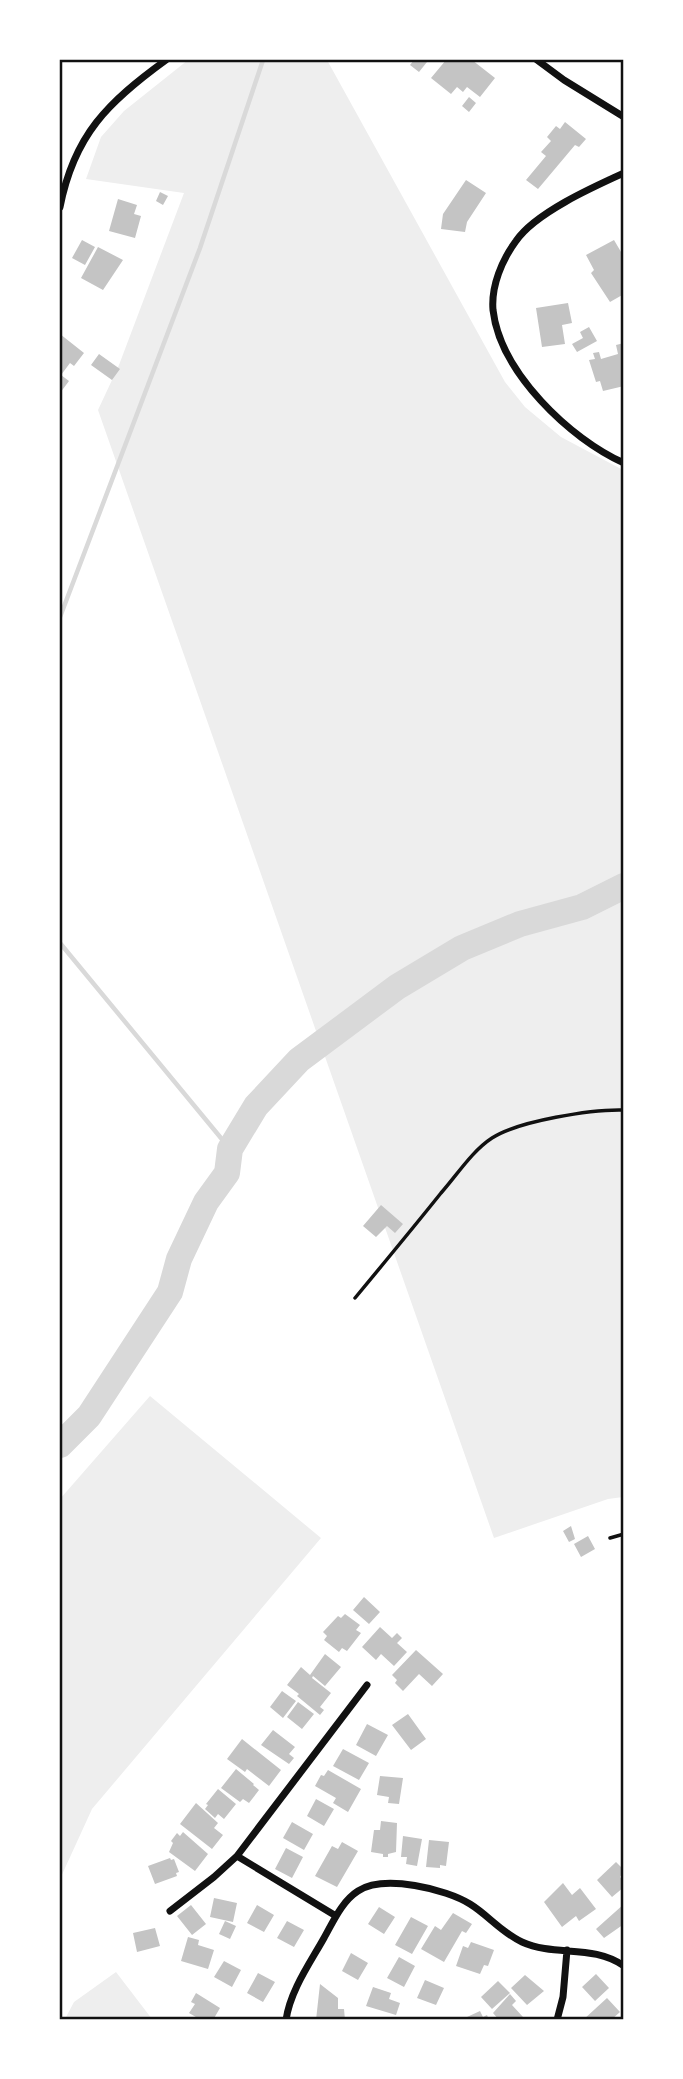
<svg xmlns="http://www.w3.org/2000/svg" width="683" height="2079" font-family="'Titillium Web',sans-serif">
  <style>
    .green { fill: #eee }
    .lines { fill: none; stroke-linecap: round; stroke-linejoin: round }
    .stream { stroke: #d9d9d9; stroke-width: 4.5 }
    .river { stroke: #d9d9d9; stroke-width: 26 }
    .building { fill: #c4c4c4 }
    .service { stroke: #111; stroke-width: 3.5 }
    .minor { stroke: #111; stroke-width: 7 }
    .neatline { fill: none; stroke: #111; stroke-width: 2.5 }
  </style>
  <rect width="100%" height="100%" fill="#fff"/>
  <path class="green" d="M 188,60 L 327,60 L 505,382 L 525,407 L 561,437 L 623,470 L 623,1497 L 608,1499 L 494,1538 L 98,410 L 119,365 L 184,193 L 86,179 L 101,137 L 124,111 Z
    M 150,1396 L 321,1538 L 92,1809 L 60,1879 L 60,1499 Z
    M 116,1972 L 152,2019 L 65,2019 L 74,2002 Z"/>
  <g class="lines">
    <path class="stream" d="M 60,617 L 200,248 L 263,60
      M 60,943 L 230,1149"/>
    <path class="river" d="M 60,1445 L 89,1416 L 170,1292 L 179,1259 L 206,1202 L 227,1173 L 230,1149 L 256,1106 L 299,1060 L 397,987 L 462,948 L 520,924 L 582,907 L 624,886"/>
  </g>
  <path class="building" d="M 414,60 L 423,60 L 427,62 L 419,72 L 410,65 Z
    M 446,60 L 472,60 L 495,78 L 480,97 L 467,87 L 463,92 L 457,87 L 451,94 L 431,78 Z
    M 469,97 L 476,103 L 469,112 L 462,106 Z
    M 565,122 L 586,139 L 579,147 L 575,145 L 538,189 L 526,180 L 546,156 L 541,152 L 551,141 L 547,137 L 556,126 L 560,129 Z
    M 466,180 L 486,193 L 467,222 L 465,232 L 441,229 L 443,214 Z
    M 160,192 L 168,196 L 163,205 L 156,201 Z
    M 118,199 L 137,205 L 134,214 L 141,216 L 135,238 L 109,231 Z
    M 82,240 L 95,247 L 85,265 L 72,258 Z
    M 614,240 L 624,257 L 624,294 L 610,302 L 591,273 L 594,270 L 586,255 Z
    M 98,247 L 123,260 L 103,290 L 81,278 Z
    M 568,303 L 572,323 L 562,325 L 565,344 L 542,347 L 536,308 Z
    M 589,327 L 597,341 L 577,352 L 572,344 L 583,338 L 580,332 Z
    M 60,334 L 84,353 L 74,366 L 70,363 L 61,375 L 69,381 L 60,393 Z
    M 624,343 L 624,386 L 603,391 L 600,381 L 596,382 L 589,360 L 595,359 L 593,353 L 599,352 L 601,359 L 618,354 L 616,345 Z
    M 99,354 L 120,369 L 112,380 L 91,365 Z
    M 381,1205 L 403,1224 L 395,1233 L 387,1226 L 376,1237 L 363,1226 Z
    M 571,1526 L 575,1539 L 569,1542 L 563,1531 Z
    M 588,1536 L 595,1549 L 581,1557 L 574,1544 Z
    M 364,1597 L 380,1612 L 369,1624 L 353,1610 Z
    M 345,1614 L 360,1625 L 356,1630 L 361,1633 L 347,1651 L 342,1648 L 339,1652 L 324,1640 L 327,1636 L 323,1632 L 338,1616 L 341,1618 Z
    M 380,1627 L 392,1638 L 397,1633 L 402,1638 L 397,1643 L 407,1652 L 394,1666 L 381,1654 L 376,1660 L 362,1647 Z
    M 416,1650 L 443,1674 L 432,1686 L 419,1674 L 403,1691 L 395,1683 L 397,1680 L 392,1675 Z
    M 325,1654 L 341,1667 L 325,1686 L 313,1676 L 312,1678 L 331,1693 L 320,1707 L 324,1710 L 320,1715 L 297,1696 L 299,1694 L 287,1685 L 301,1667 L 310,1675 Z
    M 282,1691 L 296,1701 L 283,1718 L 270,1707 Z
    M 298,1702 L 314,1714 L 302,1729 L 287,1717 Z
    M 408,1714 L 426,1739 L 411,1750 L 392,1725 Z
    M 367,1724 L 388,1735 L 376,1756 L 356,1745 Z
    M 273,1730 L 295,1747 L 289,1754 L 294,1758 L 289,1764 L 261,1745 Z
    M 242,1739 L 281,1770 L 269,1786 L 247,1769 L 245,1772 L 227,1759 Z
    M 343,1749 L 369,1763 L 359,1780 L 333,1766 Z
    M 236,1769 L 254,1784 L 253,1785 L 259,1790 L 249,1803 L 243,1799 L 240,1802 L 221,1788 Z
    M 328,1770 L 361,1789 L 348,1812 L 333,1803 L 336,1798 L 315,1786 L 321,1775 L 324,1776 Z
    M 380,1776 L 403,1778 L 399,1804 L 388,1803 L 389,1797 L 377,1795 Z
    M 218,1789 L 236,1804 L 224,1819 L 218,1814 L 215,1818 L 205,1809 L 208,1805 L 206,1804 Z
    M 316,1799 L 334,1809 L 324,1826 L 307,1816 Z
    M 196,1803 L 218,1823 L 214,1828 L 223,1835 L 212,1849 L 180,1824 Z
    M 381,1821 L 397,1823 L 396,1852 L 388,1854 L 388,1857 L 383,1857 L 383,1854 L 371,1852 L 374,1830 L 380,1830 Z
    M 292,1822 L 313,1834 L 304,1850 L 283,1838 Z
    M 183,1832 L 208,1854 L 195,1871 L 169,1852 L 173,1843 L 171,1841 L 177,1833 L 180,1836 Z
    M 403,1836 L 422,1839 L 417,1866 L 406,1864 L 407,1857 L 401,1857 Z
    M 429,1840 L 449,1842 L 446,1866 L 440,1865 L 440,1868 L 426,1867 Z
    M 342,1842 L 358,1851 L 337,1887 L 315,1876 L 332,1846 L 338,1849 Z
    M 286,1848 L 303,1857 L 292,1878 L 275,1869 Z
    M 170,1858 L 171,1860 L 174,1859 L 179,1872 L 176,1873 L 177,1876 L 155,1884 L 148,1866 Z
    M 616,1862 L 624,1870 L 620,1877 L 624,1881 L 624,1887 L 612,1897 L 597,1880 Z
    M 563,1883 L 572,1895 L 580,1888 L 596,1909 L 579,1921 L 576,1916 L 562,1927 L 544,1902 Z
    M 214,1898 L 237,1903 L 233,1922 L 210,1917 Z
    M 624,1904 L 624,1924 L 604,1938 L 596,1929 Z
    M 191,1905 L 206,1924 L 192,1935 L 177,1916 Z
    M 257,1905 L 274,1915 L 264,1932 L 247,1923 Z
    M 379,1907 L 395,1917 L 384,1934 L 368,1924 Z
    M 453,1913 L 472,1924 L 466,1933 L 462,1931 L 444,1962 L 421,1949 L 435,1926 L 441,1930 Z
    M 411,1917 L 428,1926 L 412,1954 L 395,1945 Z
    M 225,1921 L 236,1926 L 230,1939 L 219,1934 Z
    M 287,1921 L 304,1930 L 294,1947 L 277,1938 Z
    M 155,1928 L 160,1946 L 137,1952 L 133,1933 Z
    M 188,1937 L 199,1940 L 198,1945 L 214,1950 L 208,1969 L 181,1961 Z
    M 471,1942 L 494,1950 L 488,1966 L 484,1965 L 480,1974 L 456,1966 L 463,1946 L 468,1948 Z
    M 351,1953 L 368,1963 L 358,1980 L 342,1971 Z
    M 399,1957 L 415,1966 L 404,1987 L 387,1978 Z
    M 224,1961 L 241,1970 L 232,1987 L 214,1977 Z
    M 258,1973 L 275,1982 L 263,2002 L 247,1993 Z
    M 596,1974 L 609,1988 L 595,2001 L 582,1987 Z
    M 525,1975 L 544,1991 L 527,2005 L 511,1988 Z
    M 425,1980 L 444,1988 L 436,2005 L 417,1998 Z
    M 498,1981 L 510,1993 L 492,2009 L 481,1997 Z
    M 320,1984 L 338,1998 L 338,2009 L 344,2009 L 345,2020 L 316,2020 Z
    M 373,1987 L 391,1993 L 389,1999 L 400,2003 L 396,2015 L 366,2006 Z
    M 196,1993 L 220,2008 L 213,2020 L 201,2020 L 189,2013 L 195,2004 L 191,2002 Z
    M 510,1994 L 516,2001 L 512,2005 L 523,2017 L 520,2020 L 499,2020 L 493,2013 Z
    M 607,1998 L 620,2012 L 611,2020 L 583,2020 Z
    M 480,2011 L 483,2017 L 487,2015 L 489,2020 L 467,2020 L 467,2017 Z"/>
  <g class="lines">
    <path class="service" d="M 355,1298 C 384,1263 413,1228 441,1193 C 457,1175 472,1151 492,1138 C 518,1121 592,1109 624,1110
      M 610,1538 L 624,1534"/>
    <path class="minor" d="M 537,60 L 564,80 L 624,117
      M 624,173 C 593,187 535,213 516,241 C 502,260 491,286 493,310 C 500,372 570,439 624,463
      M 60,207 C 74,135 108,102 166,60
      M 237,1856 L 336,1916
      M 170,1911 L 214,1877 L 237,1856 L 367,1685
      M 286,2020 C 290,1991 310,1963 324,1938 C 333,1922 342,1901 358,1891 C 384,1874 446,1889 470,1904 C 488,1915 502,1933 522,1942 C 555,1957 593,1944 624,1966
      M 557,2020 L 563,1997 L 567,1950"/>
  </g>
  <rect width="683" height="2079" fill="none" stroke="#ffffff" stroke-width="122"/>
  <rect x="61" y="61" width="561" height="1957" class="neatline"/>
</svg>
